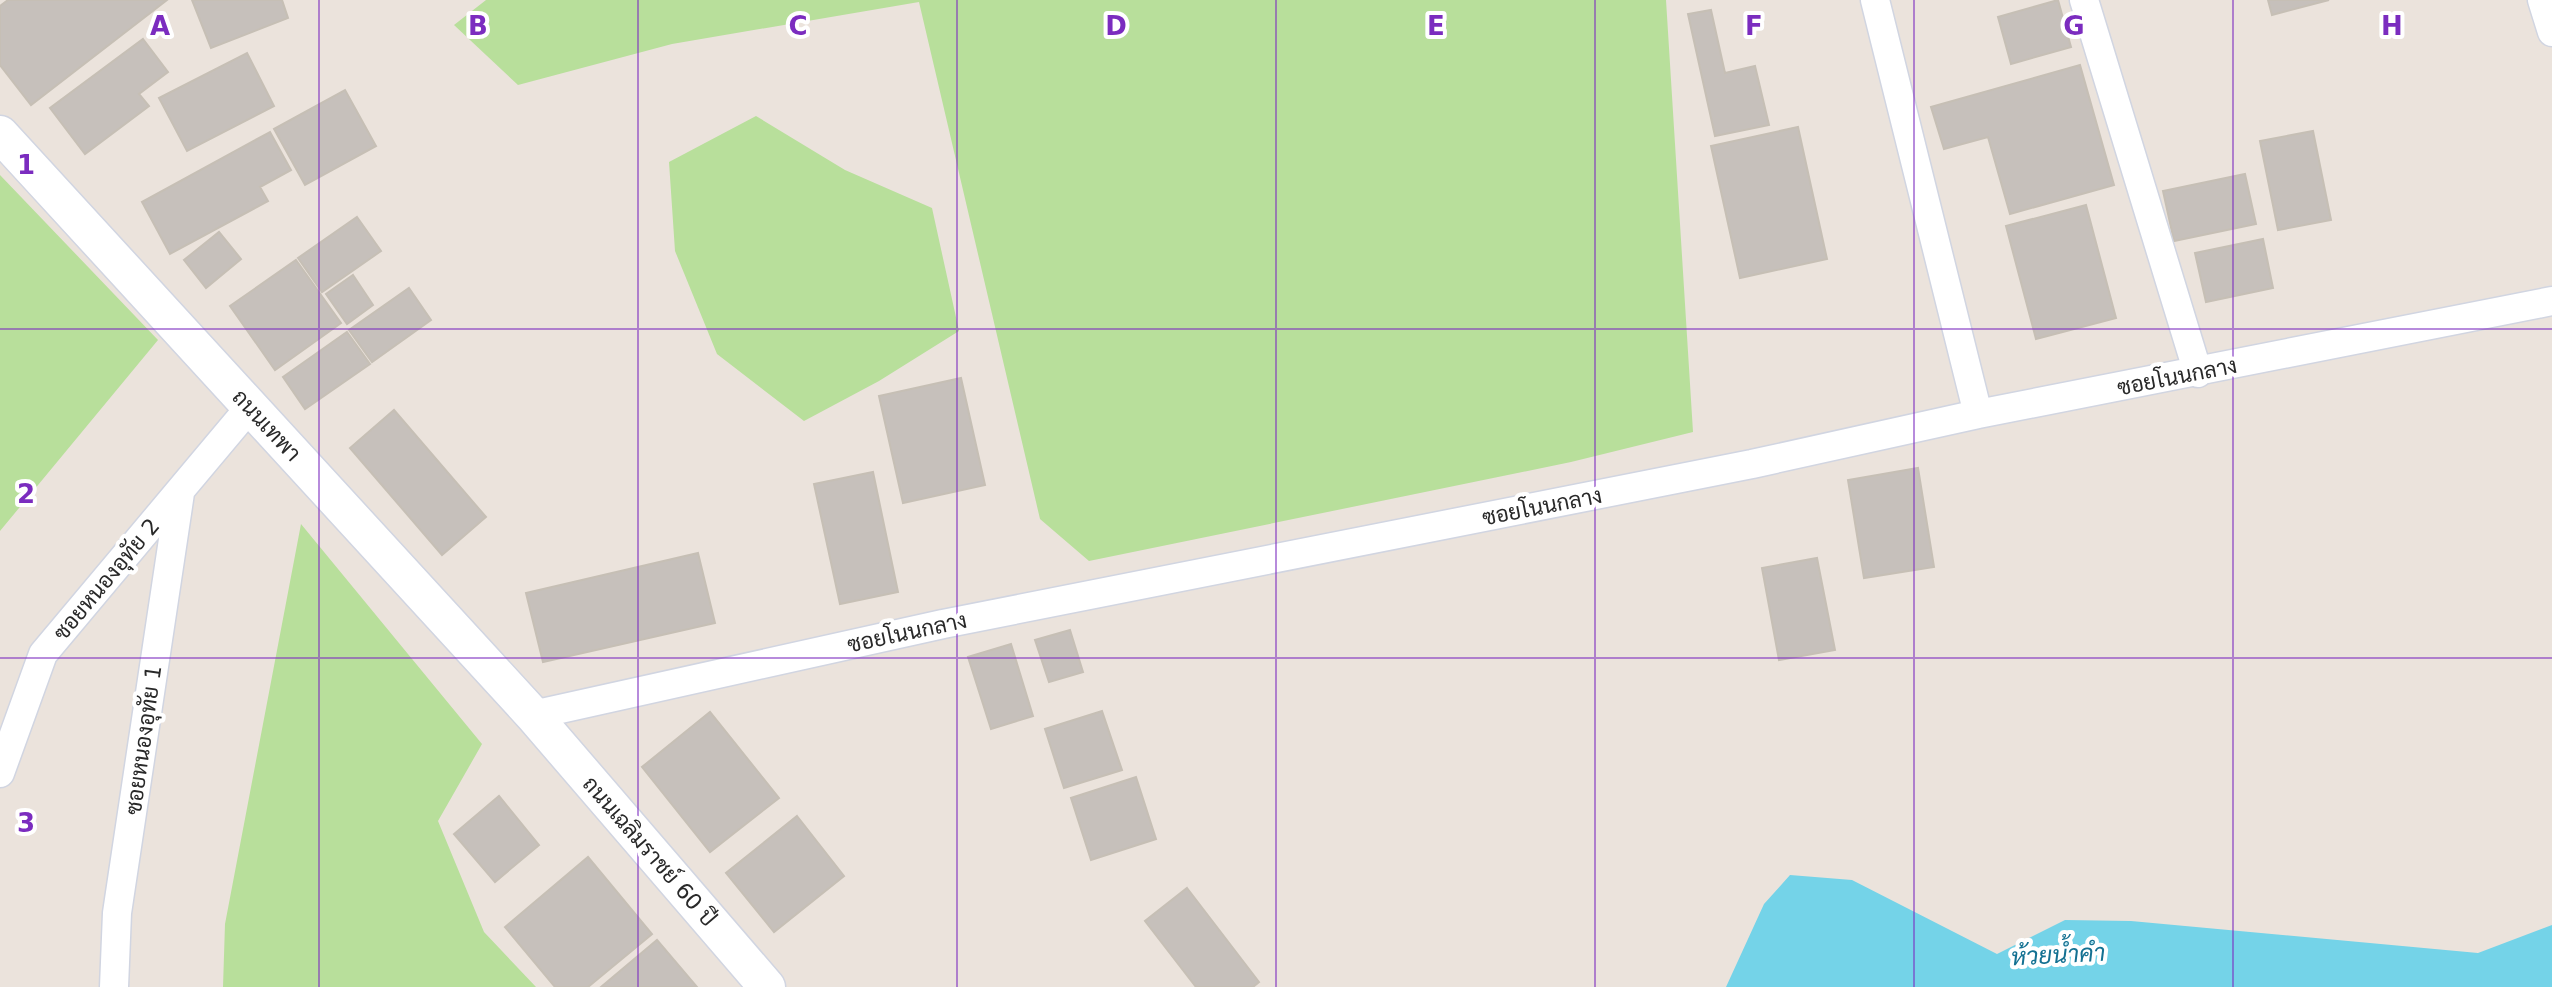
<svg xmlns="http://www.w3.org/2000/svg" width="2552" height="987" font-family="'DejaVu Sans',Sarabun,sans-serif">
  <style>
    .green { fill: #b8df9b }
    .water { fill: #74d3e8 }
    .building { fill: #c6c0bb; stroke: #c6bfb5; stroke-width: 2 }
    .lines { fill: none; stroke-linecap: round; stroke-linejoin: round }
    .minor-casing { stroke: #d1d5e1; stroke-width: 31 }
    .tertiary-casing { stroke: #d1d5e1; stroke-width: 39 }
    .minor { stroke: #fff; stroke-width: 28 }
    .tertiary { stroke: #fff; stroke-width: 36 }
    .grid { fill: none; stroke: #7b2cbf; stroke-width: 2; stroke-opacity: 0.55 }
    .labels { text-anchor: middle; stroke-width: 8; stroke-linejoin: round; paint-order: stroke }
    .street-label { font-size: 22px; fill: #292929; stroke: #fff }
    .water-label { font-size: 24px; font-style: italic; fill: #147192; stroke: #fff }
    .grid-label { font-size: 26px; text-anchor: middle; font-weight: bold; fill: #7b2cbf; stroke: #fff; stroke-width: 8; stroke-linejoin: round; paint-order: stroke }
  </style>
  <rect width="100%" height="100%" fill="#ebe3dc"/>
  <path class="green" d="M 486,0 L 1666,0 L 1693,432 L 1571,462 L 1089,561 L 1040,519 L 919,2 L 672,44 L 518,85 L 454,25 Z
    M 756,116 L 845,170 L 932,208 L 959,331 L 879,381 L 804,421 L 717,354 L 675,251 L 669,162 Z
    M 0,175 L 158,340 L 0,531 Z
    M 301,524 L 482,744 L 438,821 L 484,932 L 536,987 L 223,987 L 225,924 Z"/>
  <path class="water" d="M 1790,875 L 1852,880 L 1997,954 L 2065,920 L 2131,921 L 2478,953 L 2552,925 L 2552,987 L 1726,987 L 1764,904 Z"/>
  <path class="building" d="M 8,0 L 167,0 L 31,105 L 0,65 L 0,6 Z
    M 192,0 L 282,0 L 288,18 L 211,48 Z
    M 2058,0 L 2071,47 L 2011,64 L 1998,17 Z
    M 2268,0 L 2329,0 L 2272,15 Z
    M 1711,10 L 1725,73 L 1755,66 L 1769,125 L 1715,136 L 1688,14 Z
    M 143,39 L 168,72 L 139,94 L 149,106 L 85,154 L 50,108 Z
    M 247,53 L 274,106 L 187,151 L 159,98 Z
    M 2080,65 L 2114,185 L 2010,214 L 1988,137 L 1944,149 L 1931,107 Z
    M 345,90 L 376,146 L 305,185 L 274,129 Z
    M 1798,127 L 1827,259 L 1740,278 L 1711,146 Z
    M 2313,131 L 2331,220 L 2278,230 L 2260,141 Z
    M 270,132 L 291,170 L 260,187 L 268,201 L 170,254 L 142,202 Z
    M 2245,174 L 2256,224 L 2174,241 L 2163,191 Z
    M 2086,205 L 2116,318 L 2036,339 L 2006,226 Z
    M 357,217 L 381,251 L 322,292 L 298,258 Z
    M 219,232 L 241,259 L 206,288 L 184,260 Z
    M 2263,239 L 2273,288 L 2206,302 L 2195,253 Z
    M 296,260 L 341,323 L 275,370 L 230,306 Z
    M 353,275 L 373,305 L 347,324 L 326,294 Z
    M 409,288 L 431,320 L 372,362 L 349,330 Z
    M 347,332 L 370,364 L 305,409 L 283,377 Z
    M 961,378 L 985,485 L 903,503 L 879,396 Z
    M 394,410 L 486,517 L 442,555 L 350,448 Z
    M 1918,468 L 1934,567 L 1864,578 L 1848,480 Z
    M 873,472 L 898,592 L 840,604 L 814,484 Z
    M 698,553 L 715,623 L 543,662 L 526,593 Z
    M 1817,558 L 1835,650 L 1779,660 L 1762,568 Z
    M 1070,630 L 1083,672 L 1049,682 L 1035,640 Z
    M 1011,644 L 1033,716 L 991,729 L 968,657 Z
    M 1102,711 L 1122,770 L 1064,788 L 1045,729 Z
    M 710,712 L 779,798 L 710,852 L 642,767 Z
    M 1136,777 L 1156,839 L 1091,860 L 1071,798 Z
    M 499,796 L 539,845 L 495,882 L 454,834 Z
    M 797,816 L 844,876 L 774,932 L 726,873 Z
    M 588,857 L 652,934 L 588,987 L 555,987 L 505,927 Z
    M 1187,888 L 1259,982 L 1253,987 L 1196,987 L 1145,921 Z
    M 657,940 L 697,987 L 601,987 Z"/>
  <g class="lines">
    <defs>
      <path id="minor" d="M 1875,0 L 1978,414
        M 2084,0 L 2198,373
        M 2542,0 L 2552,32
        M 533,715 L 943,624 L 1752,464 L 1978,414 L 2552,301
        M 0,773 L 43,654 L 250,407
        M 114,987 L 117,913 L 180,493"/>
      <path id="tertiary" d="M 0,134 L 533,715 L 767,987"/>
    </defs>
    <use href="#minor" class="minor-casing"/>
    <use href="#tertiary" class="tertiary-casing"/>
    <use href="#minor" class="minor"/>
    <use href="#tertiary" class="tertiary"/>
  </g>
  <path class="grid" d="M 319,0 L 319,987M 638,0 L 638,987M 957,0 L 957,987M 1276,0 L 1276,987M 1595,0 L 1595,987M 1914,0 L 1914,987M 2233,0 L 2233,987M 0,329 L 2552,329M 0,658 L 2552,658"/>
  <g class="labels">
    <g class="street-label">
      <text transform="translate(2177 376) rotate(-11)" y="8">ซอยโนนกลาง</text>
      <text transform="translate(267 425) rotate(47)" y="8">ถนนเทพา</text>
      <text transform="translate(1542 506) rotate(-11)" y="8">ซอยโนนกลาง</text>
      <text transform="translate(106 579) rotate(-50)" y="8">ซอยหนองอุทัย 2</text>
      <text transform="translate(907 632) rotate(-12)" y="8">ซอยโนนกลาง</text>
      <text transform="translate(143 740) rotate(-82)" y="8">ซอยหนองอุทัย 1</text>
      <text transform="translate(650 851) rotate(49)" y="8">ถนนเฉลิมราชย์ 60 ปี</text>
    </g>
    <g class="water-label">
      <text transform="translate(2058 955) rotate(-3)" y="8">ห้วยน้ำคำ</text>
    </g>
  </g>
  <g class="grid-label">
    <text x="160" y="35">A</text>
    <text x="478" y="35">B</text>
    <text x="798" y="35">C</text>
    <text x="1116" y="35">D</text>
    <text x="1436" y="35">E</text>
    <text x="1754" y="35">F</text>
    <text x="2074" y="35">G</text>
    <text x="2392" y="35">H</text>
    <text x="26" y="174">1</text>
    <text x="26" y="503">2</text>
    <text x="26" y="832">3</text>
  </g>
</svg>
